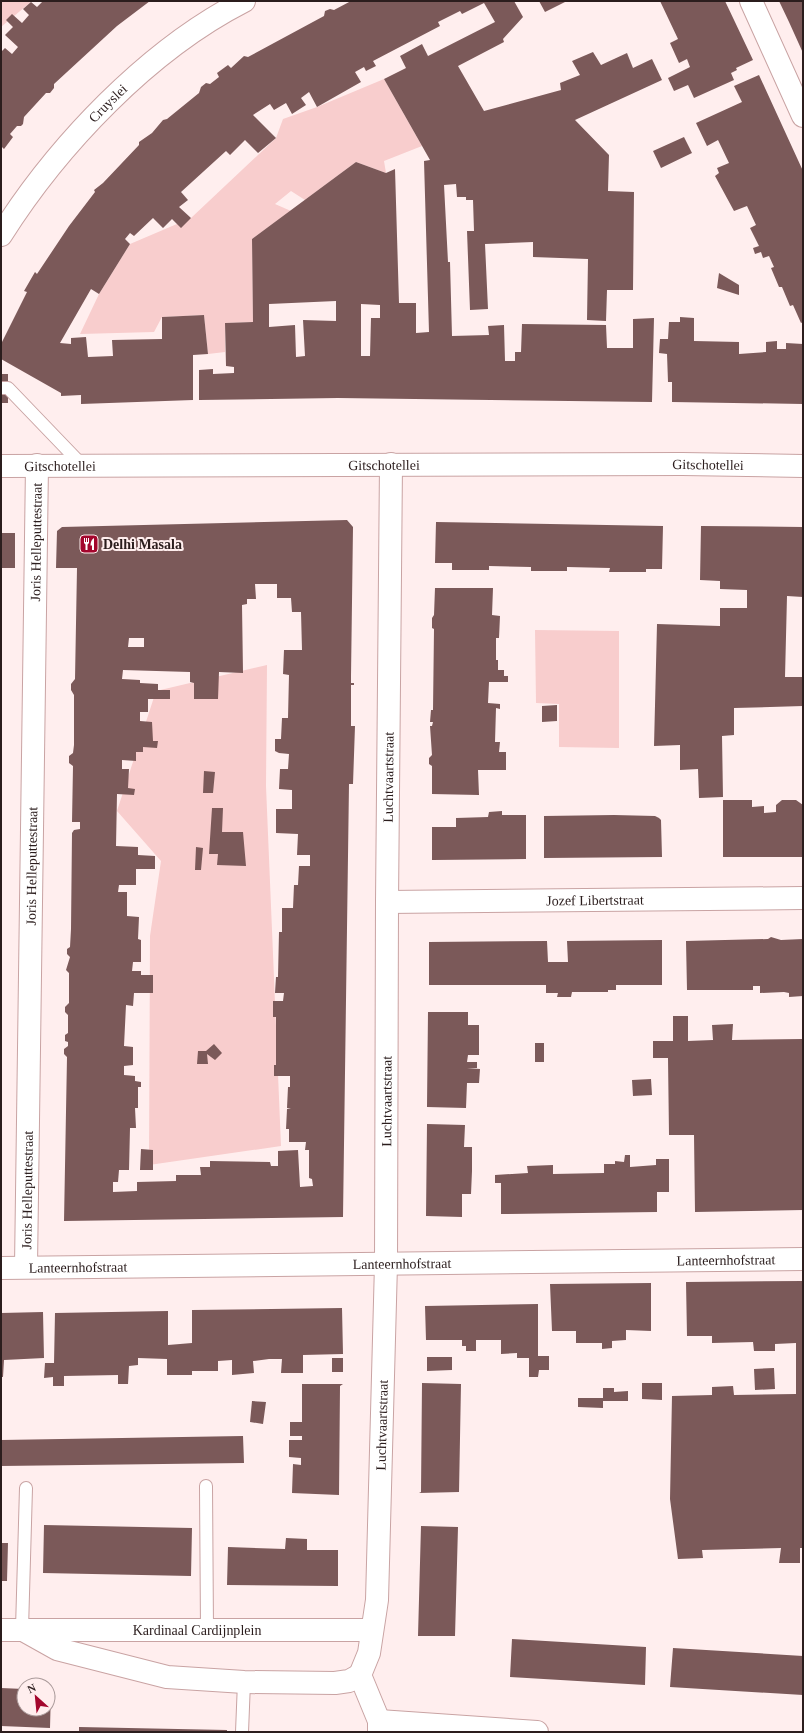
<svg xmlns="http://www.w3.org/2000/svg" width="804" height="1733" font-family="Georgia,serif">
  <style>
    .green { fill: #f8cdcd }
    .building { fill: #7b5959; fill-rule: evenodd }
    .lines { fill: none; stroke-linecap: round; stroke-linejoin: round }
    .service-casing { stroke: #c9a3a3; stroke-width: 14 }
    .minor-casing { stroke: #c9a3a3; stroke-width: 24 }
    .tertiary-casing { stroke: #c9a3a3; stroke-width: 24 }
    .service { stroke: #fff; stroke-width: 12 }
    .minor { stroke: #fff; stroke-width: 22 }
    .tertiary { stroke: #fff; stroke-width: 22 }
    .labels { text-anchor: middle; stroke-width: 4; stroke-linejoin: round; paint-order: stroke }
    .street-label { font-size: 14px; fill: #2b1d1d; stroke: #fee }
    .poi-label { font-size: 14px; font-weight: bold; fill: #2b1d1d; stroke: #fee; text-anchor: start }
  </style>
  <rect width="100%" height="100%" fill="#fee"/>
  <path class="green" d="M 1,1 L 32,1 L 1,27 Z
    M 384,79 L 422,146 L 384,161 L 386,173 L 356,162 L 305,200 L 291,191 L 275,204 L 291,211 L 252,239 L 253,322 L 225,323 L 225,352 L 208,354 L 204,315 L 162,317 L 154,332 L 80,334 L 99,294 L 130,244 L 191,218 L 276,138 L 283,119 L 317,107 Z
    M 535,630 L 619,631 L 619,748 L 559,747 L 559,704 L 536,703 Z
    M 267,665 L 266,786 L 281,1146 L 149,1165 L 150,936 L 161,861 L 117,811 L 156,691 Z"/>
  <path class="building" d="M 43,1 L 150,1 L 117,26 L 54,84 L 54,88 L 50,93 L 46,93 L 24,117 L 23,124 L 21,126 L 17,126 L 10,134 L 13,137 L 4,149 L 1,146 L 1,52 L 5,48 L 12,54 L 18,47 L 5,35 L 13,27 L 6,20 L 12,14 L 22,23 L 29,15 L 23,9 L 31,2 L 37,7 Z
    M 351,1 L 514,1 L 523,17 L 503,39 L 504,42 L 458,66 L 484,111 L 561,90 L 560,83 L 580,75 L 572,61 L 593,52 L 601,65 L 627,53 L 633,68 L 652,59 L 662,80 L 575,120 L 609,155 L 608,191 L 634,192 L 633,290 L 607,290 L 606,321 L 587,320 L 588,259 L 533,257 L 533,242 L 485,244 L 488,309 L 470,310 L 467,231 L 474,231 L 473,200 L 466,200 L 466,197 L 457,197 L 456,184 L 444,185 L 448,262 L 450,262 L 452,336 L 489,335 L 488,326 L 504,325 L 505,361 L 515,361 L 515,352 L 521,352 L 522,324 L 606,325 L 607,348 L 633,348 L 633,319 L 654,318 L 652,402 L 338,398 L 199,400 L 199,370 L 213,369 L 213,374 L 234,373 L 234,367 L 226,366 L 225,323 L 253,322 L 252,239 L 356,162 L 386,173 L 395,169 L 399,303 L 416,303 L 416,333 L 429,332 L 424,161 L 430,160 L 384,79 L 406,68 L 400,56 L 422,44 L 428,56 L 495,22 L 484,3 L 462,14 L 460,11 L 438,22 L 440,26 L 373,61 L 376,66 L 366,71 L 364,67 L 355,72 L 361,82 L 317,107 L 309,92 L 301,98 L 306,105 L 292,114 L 286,103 L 274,110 L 270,104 L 253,115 L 276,138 L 258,153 L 245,140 L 230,155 L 226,151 L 181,192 L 188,200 L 179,207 L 191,218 L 181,228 L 172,219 L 163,228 L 153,218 L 134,236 L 130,233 L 125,239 L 130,244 L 99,294 L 91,289 L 60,343 L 71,344 L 71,338 L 86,337 L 88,357 L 113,356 L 112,340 L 162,339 L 162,317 L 204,315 L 208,354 L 193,355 L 193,400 L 81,404 L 81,395 L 61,396 L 61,393 L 1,359 L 1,344 L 27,292 L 24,291 L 35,272 L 37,274 L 69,226 L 95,192 L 94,190 L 103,183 L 139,145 L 139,142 L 152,133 L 163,120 L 167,119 L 199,93 L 201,87 L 206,83 L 210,84 L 219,77 L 217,73 L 228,65 L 231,68 L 244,56 L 248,57 L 324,16 L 325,11 L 330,9 L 334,10 ZM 336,301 L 336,321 L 303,320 L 305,356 L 296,357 L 295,325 L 269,327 L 269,304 ZM 361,304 L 380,305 L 380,318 L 371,318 L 370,356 L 361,356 Z
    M 539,1 L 567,1 L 545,12 Z
    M 660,1 L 725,1 L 753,60 L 736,68 L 737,70 L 731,73 L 734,80 L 694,98 L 688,85 L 674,91 L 668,78 L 690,67 L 687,59 L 679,63 L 670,43 L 678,39 Z
    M 779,1 L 803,1 L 803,53 L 789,22 Z
    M 759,75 L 803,171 L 803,322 L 801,323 L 793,305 L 790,306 L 782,287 L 779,287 L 771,268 L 774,267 L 769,256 L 763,258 L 761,252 L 755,254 L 753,248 L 759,246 L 750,228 L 756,225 L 747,206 L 734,211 L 715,176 L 719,173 L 717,168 L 729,163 L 718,140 L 707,146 L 696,123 L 742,102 L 734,86 Z
    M 684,137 L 692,153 L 661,168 L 653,151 Z
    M 719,273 L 739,285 L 739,295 L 717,288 Z
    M 680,317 L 694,318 L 694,341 L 739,342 L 739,354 L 766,352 L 766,342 L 777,341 L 777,349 L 786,349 L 786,343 L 803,344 L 803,404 L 672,402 L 672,382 L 668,382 L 667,354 L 659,353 L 660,339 L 668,339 L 669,322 L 680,322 Z
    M 1,374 L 8,374 L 8,403 L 1,403 Z
    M 347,520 L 353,527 L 351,676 L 351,683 L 354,683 L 354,685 L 351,685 L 351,726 L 355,726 L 353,784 L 349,784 L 343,1217 L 64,1221 L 67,1057 L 64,1054 L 64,1049 L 68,1046 L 68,1042 L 65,1041 L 65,1035 L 68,1033 L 68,1015 L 65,1012 L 65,1007 L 69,1003 L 69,973 L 66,970 L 70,957 L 67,954 L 67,949 L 70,947 L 71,929 L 72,833 L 74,830 L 80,829 L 80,822 L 72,822 L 73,766 L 69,763 L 69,756 L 73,753 L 74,745 L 74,695 L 71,690 L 71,684 L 75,679 L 77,568 L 56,568 L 57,531 L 62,527 ZM 255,584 L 277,584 L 277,598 L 291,598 L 292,612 L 301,612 L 302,650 L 284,650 L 283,674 L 289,675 L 288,718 L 282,718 L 281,739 L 275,739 L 275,751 L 279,753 L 289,754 L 288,769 L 280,769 L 279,789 L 292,790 L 292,809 L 276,809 L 276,833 L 298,834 L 297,855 L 310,855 L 310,866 L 299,866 L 298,885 L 294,885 L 293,908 L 282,908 L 282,932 L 279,932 L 278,977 L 276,977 L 275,993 L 284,993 L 283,1001 L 273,1001 L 273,1017 L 276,1017 L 276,1065 L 274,1065 L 274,1076 L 290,1076 L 290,1087 L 288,1087 L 287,1108 L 291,1109 L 287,1109 L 286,1129 L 289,1129 L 289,1142 L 306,1142 L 305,1150 L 309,1150 L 309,1178 L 312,1179 L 313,1186 L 300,1187 L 298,1150 L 278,1151 L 278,1166 L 271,1166 L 270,1162 L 210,1161 L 210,1167 L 200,1167 L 201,1175 L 176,1175 L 176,1181 L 137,1182 L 137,1191 L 113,1192 L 113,1182 L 118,1182 L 119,1170 L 129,1170 L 130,1128 L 136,1128 L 135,1108 L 138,1108 L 138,1087 L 141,1087 L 141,1082 L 135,1081 L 135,1076 L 124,1075 L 124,1066 L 133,1065 L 133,1047 L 124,1046 L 126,1005 L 133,1006 L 134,993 L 153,993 L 153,975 L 141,975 L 141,971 L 132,971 L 133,962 L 141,962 L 141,940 L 138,939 L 139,917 L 127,916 L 127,892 L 118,892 L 119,885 L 136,885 L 136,869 L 155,869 L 155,856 L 138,855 L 138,847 L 116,846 L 117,794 L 134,795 L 135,789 L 128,788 L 129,769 L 122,769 L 122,760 L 136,761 L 136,752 L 143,752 L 143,747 L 157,748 L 158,741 L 153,741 L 152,722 L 140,721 L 140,712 L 148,712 L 148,699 L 170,699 L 170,690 L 158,690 L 158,684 L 140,683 L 140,680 L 122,679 L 123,670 L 190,672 L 190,682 L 194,683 L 194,699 L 218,699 L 219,672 L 243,673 L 242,605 L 247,604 L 247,599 L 256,599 ZM 129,638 L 144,638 L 144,647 L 128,647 Z
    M 436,522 L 663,526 L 662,569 L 646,569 L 646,572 L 609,572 L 610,568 L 567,567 L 567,571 L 531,571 L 531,567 L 489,566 L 489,570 L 452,570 L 452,563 L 435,563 Z
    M 701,526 L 803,527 L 803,597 L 787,596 L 785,677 L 803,677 L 803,706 L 734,708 L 734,735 L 722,736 L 723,797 L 699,798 L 698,769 L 680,770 L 680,745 L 654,746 L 657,624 L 720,626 L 720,608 L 747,608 L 747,590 L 720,589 L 720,581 L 700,580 Z
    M 1,533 L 15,533 L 15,568 L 1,568 Z
    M 435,588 L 493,588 L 492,615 L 500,616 L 499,638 L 496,638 L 496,660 L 498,660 L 498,670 L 504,670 L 504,676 L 508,676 L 508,682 L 489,682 L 488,703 L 500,704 L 500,709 L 496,708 L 495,742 L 500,742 L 499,752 L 506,752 L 506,770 L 478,770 L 479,795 L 432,794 L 432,766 L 429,764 L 429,758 L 432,755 L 430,726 L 432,726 L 433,722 L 430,722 L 431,710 L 433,710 L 434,629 L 432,628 L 432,618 L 434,615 Z
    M 557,705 L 557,721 L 542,722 L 542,706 Z
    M 204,771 L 215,772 L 213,793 L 203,793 Z
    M 723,800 L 752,800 L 752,807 L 764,806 L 764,813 L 776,812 L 776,805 L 782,800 L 796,800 L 803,805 L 803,857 L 723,857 Z
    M 212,808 L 223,808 L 222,832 L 243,832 L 246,866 L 217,865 L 218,854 L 209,854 Z
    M 502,811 L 502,815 L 526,815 L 526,859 L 432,860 L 432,827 L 456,827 L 456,818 L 488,817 L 489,812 Z
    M 614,815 L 655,816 L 659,818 L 661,820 L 662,857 L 544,858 L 544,816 Z
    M 196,847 L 203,848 L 201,870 L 195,870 Z
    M 771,937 L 781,940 L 803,939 L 803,996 L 789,997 L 789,993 L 784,992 L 760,993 L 760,986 L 753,986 L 753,990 L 687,990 L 686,941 L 768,939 Z
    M 662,940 L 662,985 L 616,985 L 616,990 L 608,990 L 608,992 L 572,992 L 571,997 L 557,997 L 558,993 L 546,993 L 546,985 L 429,985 L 429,942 L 547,941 L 548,962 L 568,962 L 567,941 Z
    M 428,1012 L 468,1012 L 468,1025 L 479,1025 L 479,1055 L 468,1055 L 467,1062 L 477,1062 L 477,1068 L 467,1068 L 480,1069 L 479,1083 L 467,1083 L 466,1108 L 427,1107 Z
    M 673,1016 L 688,1016 L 688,1041 L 713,1040 L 712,1025 L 733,1024 L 732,1040 L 803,1039 L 803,1210 L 695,1212 L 694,1135 L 669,1135 L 668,1058 L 653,1058 L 653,1041 L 673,1041 Z
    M 535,1043 L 544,1043 L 544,1062 L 535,1062 Z
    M 214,1044 L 222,1053 L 215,1060 L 207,1054 L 208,1064 L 197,1064 L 198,1051 L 206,1051 Z
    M 651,1079 L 652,1095 L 633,1096 L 632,1080 Z
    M 427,1124 L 465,1125 L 464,1147 L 472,1147 L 472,1171 L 471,1194 L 462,1194 L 462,1217 L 426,1216 Z
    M 141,1149 L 153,1150 L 153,1170 L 140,1170 Z
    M 625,1155 L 630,1155 L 630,1167 L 656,1165 L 656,1159 L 669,1159 L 669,1192 L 657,1192 L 657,1212 L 501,1214 L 501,1183 L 495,1183 L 495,1175 L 528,1173 L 527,1166 L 553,1165 L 553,1174 L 604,1173 L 604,1164 L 615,1164 L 615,1161 L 624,1162 Z
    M 803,1281 L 803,1548 L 800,1548 L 800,1563 L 779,1563 L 781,1548 L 702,1550 L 703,1558 L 678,1559 L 670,1499 L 672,1396 L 712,1395 L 712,1387 L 733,1386 L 734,1395 L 796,1394 L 796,1343 L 775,1344 L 775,1351 L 754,1351 L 753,1342 L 712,1343 L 712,1336 L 687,1336 L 686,1282 Z
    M 651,1283 L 651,1331 L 626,1330 L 626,1340 L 612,1341 L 612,1348 L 602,1349 L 602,1343 L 576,1343 L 576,1331 L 552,1331 L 550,1284 Z
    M 538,1304 L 538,1356 L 549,1356 L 549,1370 L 539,1370 L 538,1377 L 529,1377 L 529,1358 L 517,1358 L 517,1353 L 501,1354 L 501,1340 L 476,1340 L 476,1351 L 466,1351 L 466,1346 L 462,1346 L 462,1340 L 426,1340 L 425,1306 Z
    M 342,1308 L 343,1354 L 303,1355 L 303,1373 L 281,1373 L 282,1359 L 269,1359 L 253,1361 L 254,1373 L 232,1375 L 232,1360 L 218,1361 L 218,1371 L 192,1371 L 192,1375 L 167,1375 L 167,1359 L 138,1358 L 138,1365 L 129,1366 L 128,1384 L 118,1384 L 118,1375 L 64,1376 L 64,1386 L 53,1386 L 53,1377 L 44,1378 L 45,1363 L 54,1363 L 55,1313 L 168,1311 L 168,1345 L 192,1343 L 192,1310 Z
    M 43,1312 L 44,1358 L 4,1360 L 3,1377 L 1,1377 L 1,1313 Z
    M 427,1357 L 452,1357 L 452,1370 L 427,1371 Z
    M 332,1358 L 343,1358 L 343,1372 L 332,1372 Z
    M 774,1368 L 775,1389 L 755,1390 L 754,1369 Z
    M 422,1383 L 461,1384 L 459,1492 L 419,1493 L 421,1492 Z
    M 642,1383 L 662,1383 L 662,1400 L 642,1399 Z
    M 302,1384 L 343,1384 L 340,1386 L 339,1495 L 292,1493 L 293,1464 L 301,1465 L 301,1458 L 289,1457 L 289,1440 L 302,1440 L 302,1436 L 290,1436 L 290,1422 L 302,1422 Z
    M 603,1388 L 614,1388 L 614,1392 L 628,1391 L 628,1401 L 603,1401 L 603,1408 L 578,1407 L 578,1398 L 603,1398 Z
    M 252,1401 L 266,1402 L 263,1424 L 250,1422 Z
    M 243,1436 L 244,1463 L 1,1466 L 1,1440 Z
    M 44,1525 L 192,1528 L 191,1576 L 43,1573 Z
    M 421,1526 L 458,1527 L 455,1636 L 418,1636 Z
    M 286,1538 L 307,1539 L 307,1550 L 338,1550 L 338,1586 L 227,1585 L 228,1547 L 285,1549 Z
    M 1,1543 L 8,1543 L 7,1581 L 1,1581 Z
    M 512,1639 L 646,1647 L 645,1685 L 510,1677 Z
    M 673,1648 L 803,1656 L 803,1695 L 670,1687 Z
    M 1,1688 L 24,1689 L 24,1709 L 48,1709 L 48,1689 L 51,1689 L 50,1728 L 1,1726 Z
    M 79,1727 L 227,1730 L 227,1732 L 79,1732 Z"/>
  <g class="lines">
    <defs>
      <path id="service" d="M 1,388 L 8,388 L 82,465
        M 206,1486 L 207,1630
        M 22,1629 L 26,1488
        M 242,1732 L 244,1682"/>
      <g id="minor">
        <path d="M 751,1 L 803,116"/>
        <path id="s1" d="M 387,902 L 803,898"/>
        <path id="s2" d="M 26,1267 L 37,465"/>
        <path id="s3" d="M 1,1268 L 803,1259"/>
        <path id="s4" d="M 1,1630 L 372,1630"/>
        <path d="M 23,1630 L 57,1649 L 167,1677 L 244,1682 L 335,1683 L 349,1681 L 360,1675"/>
        <path d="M 379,1721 L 537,1732"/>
        <path id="s5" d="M 379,1732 L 379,1721 L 360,1675 L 369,1653 L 377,1600 L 386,1264 L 387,902 L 391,464"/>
      </g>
      <g id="tertiary">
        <path id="s6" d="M 1,235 C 58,145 148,50 244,1"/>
        <path id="s7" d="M 1,466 L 682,464 L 803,466"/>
      </g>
    </defs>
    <use href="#service" class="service-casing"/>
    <use href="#minor" class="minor-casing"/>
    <use href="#tertiary" class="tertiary-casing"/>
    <use href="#service" class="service"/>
    <use href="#minor" class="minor"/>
    <use href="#tertiary" class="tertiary"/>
  </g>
  <defs>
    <symbol id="restaurant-square" viewBox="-11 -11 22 22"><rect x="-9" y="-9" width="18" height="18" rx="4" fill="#a3062d" stroke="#fee"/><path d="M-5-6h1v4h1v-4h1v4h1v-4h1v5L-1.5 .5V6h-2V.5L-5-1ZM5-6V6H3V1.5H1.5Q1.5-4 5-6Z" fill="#fff"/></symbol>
  </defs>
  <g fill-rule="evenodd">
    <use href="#restaurant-square" x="78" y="533" width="22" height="22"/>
  </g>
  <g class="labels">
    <g class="street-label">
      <text dy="5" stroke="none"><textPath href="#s6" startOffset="170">Cruyslei</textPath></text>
      <text dy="5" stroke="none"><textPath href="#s7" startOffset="383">Gitschotellei</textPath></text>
      <text dy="5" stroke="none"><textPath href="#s7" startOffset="59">Gitschotellei</textPath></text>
      <text dy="5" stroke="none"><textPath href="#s7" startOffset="707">Gitschotellei</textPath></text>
      <text dy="5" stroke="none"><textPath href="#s2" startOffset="725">Joris Helleputtestraat</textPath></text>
      <text dy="5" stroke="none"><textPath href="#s5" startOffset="961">Luchtvaartstraat</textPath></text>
      <text dy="5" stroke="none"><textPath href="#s2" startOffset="401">Joris Helleputtestraat</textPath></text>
      <text dy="5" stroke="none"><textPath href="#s1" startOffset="208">Jozef Libertstraat</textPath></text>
      <text dy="5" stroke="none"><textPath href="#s5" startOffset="637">Luchtvaartstraat</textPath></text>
      <text dy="5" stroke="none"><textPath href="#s2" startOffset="77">Joris Helleputtestraat</textPath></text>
      <text dy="5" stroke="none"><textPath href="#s3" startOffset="725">Lanteernhofstraat</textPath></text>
      <text dy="5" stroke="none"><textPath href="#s3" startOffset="401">Lanteernhofstraat</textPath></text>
      <text dy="5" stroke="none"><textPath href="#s3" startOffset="77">Lanteernhofstraat</textPath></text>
      <text dy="5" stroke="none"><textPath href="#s5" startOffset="313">Luchtvaartstraat</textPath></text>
      <text dy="5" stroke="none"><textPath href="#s4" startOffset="196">Kardinaal Cardijnplein</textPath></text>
    </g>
    <g class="poi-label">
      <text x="103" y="549">Delhi Masala</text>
    </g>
  </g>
  <rect width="804" height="1733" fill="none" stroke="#2b1d1d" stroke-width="4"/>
  <g transform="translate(36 1697) rotate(333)"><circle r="19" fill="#ffeeee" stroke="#aa9a9a"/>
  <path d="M0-3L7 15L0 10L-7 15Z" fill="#a3062d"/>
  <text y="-6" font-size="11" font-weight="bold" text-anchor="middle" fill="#2b1d1d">N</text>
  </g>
</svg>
